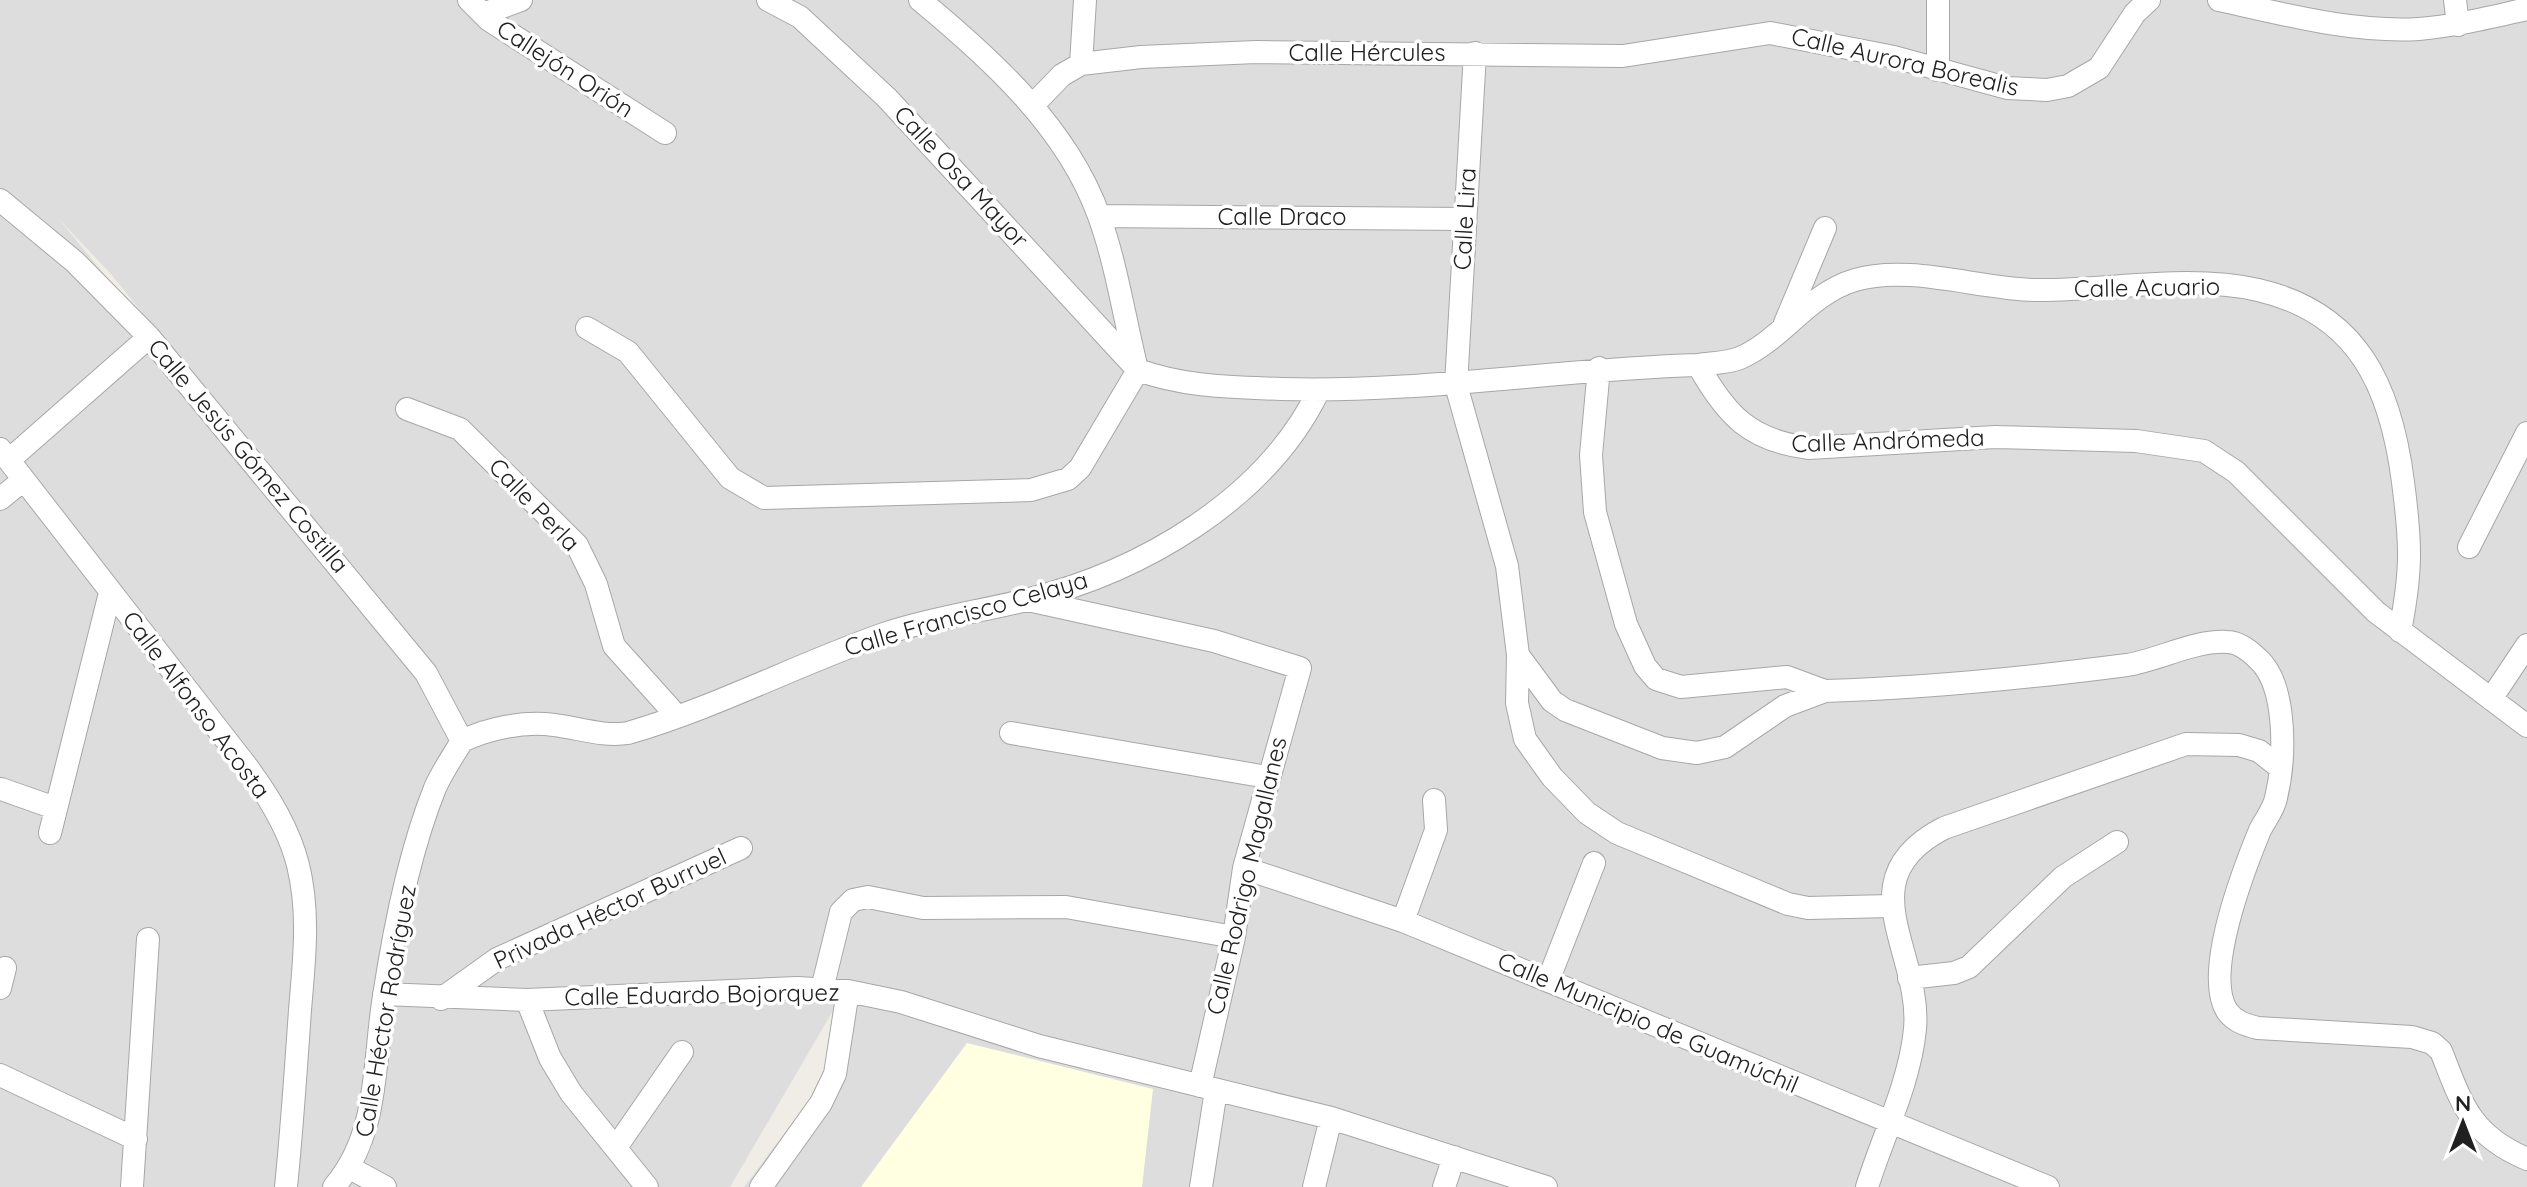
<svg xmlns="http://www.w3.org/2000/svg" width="2527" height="1187" font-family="Quicksand,sans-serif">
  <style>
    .residential { fill: #dedddd; fill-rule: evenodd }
    .education { fill: #ffffe1 }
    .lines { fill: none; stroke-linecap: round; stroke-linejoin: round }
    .minor-casing { stroke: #a7a7a7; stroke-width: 24 }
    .minor { stroke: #fff; stroke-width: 22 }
    .labels { text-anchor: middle; stroke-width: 7; stroke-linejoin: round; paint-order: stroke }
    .street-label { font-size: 24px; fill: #202020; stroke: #fff }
  </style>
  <rect width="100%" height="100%" fill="#f0ede6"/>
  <path class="residential" d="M 0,0 L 2527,0 L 2527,1187 L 744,1187 L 826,1078 L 834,1009 L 730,1187 L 0,1187 ZM 58,218 L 110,273 L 383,611 L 382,612 Z"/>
  <path class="education" d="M 967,1043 L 1153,1089 L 1142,1187 L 861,1187 Z"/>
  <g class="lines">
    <defs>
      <path id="minor" d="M 469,0 L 489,20 L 665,133
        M 768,0 L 800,17 L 887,98 L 1138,370 C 1185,387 1231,387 1281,389 C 1421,393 1559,369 1698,365 C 1726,415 1750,441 1809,448 L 1995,437 L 2136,441 L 2204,451 L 2236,472 L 2376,612 L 2527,726
        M 920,0 C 990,58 1067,127 1099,216 C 1116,263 1124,316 1136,365
        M 1938,0 L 1938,70
        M 2219,0 C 2284,14 2352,33 2419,29 C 2456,26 2491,17 2527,9
        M 2455,0 L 2458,25
        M 483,14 L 521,0
        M 1475,53 L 1456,385 L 1507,566 L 1518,655 L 1517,703 L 1525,739 L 1552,777 L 1587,813 L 1617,833 L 1788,904 L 1808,908 L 1890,906
        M 1081,64 L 1085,0
        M 1032,106 L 1062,75 L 1081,64 L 1141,57 L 1256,52 L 1623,56 L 1770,33 L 1894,57 L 2007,88 L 2047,90 L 2068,86 L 2099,68 L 2135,13 L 2149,0
        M 0,200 L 75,262 L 149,337 L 426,673 L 462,741
        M 1099,216 L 1465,219
        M 1785,323 L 1825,228
        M 587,328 L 628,352 L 730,478 L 764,498 L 1031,490 L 1068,479 L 1080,468 L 1138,370
        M 1698,365 C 1711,363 1728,363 1740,358 C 1783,339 1808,294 1855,280 C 1909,264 1979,289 2035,290 C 2108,291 2187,274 2258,290 C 2359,313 2391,388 2403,482 C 2411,543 2412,570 2400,631
        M 1599,368 L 1591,455 L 1595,512 L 1626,624 L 1645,666 L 1656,679 L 1681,687 L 1787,677 L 1825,691
        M 407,409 L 460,429 L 577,545 L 596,584 L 614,646 L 676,715
        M 0,449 L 248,768 C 269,797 289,829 298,865 C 310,914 304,961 300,1010 C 296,1069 292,1128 286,1187
        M 9,460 L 149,337
        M 0,499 L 22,481
        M 2469,547 L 2527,433
        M 1028,600 L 1214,641 L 1300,668 L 1244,868 L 1234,937 L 1200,1086
        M 1518,655 L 1552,701 L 1565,710 L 1662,748 L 1697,753 L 1725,747 L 1785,706 L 1825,691 C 1926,688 2027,678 2127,665 C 2159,660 2194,640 2227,642 C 2238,642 2250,651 2258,659 C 2288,686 2285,761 2276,798 C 2274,809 2265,820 2260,830 C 2244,869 2203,973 2227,1011 C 2235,1022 2246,1025 2258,1028 L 2412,1037 L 2432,1043 L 2441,1051 C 2462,1104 2470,1135 2527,1159
        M 2491,699 L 2527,645
        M 1011,733 L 1267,777
        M 462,741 C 489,728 524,721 554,725 C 579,728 603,737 628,733 C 715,708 798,664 884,634 C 931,618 978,612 1026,600 C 1141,572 1266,500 1319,390
        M 1,789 L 55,808
        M 50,833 L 110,593
        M 1244,868 L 1403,921 L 2048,1187
        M 1403,921 L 1436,830 L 1434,800
        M 1909,978 L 1954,973 L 1969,967 L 2063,877 L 2117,842
        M 1548,981 L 1594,863
        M 0,988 L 5,968
        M 822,989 L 841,912 L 853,900 L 868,897 L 923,908 L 1066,907 L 1234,937
        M 384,994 L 527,1000 L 797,988 L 848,991 L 901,1002 L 1039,1046 L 1331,1118 L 1546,1187
        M 441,999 L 497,959 L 741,848
        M 527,1000 L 550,1058 L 571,1093 L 647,1187
        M 0,1075 L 136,1139
        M 617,1146 L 682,1052
        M 350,1168 L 385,1187
        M 132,1187 L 148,939
        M 334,1187 C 380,1133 373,1063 384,996 C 394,930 410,850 435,788 C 442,772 453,756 462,741
        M 761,1187 L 821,1103 L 835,1074 L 848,991
        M 1201,1187 L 1216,1090
        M 1314,1187 L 1331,1118
        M 1444,1187 L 1454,1157
        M 1867,1187 C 1883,1136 1910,1082 1915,1029 C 1922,951 1845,879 1944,828 L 2186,744 L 2239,745 L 2259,751 L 2278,766"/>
    </defs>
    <use href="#minor" class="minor-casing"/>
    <use href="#minor" class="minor"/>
  </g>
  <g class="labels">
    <g class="street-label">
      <text x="1367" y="61">Calle Hércules</text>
      <text transform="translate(1905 62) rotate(13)" y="8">Calle Aurora Borealis</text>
      <text transform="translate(565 69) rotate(33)" y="8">Callejón Orión</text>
      <text transform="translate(961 177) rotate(47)" y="8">Calle Osa Mayor</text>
      <text x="1282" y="225">Calle Draco</text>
      <text transform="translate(1465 219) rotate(-87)" y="8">Calle Lira</text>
      <text transform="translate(2147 288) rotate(-1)" y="8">Calle Acuario</text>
      <text transform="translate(1888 441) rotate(-2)" y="8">Calle Andrómeda</text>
      <text transform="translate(248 456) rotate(50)" y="8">Calle Jesús Gómez Costilla</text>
      <text transform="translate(534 505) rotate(46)" y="8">Calle Perla</text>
      <text transform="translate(966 614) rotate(-16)" y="8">Calle Francisco Celaya</text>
      <text transform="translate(196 705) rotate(53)" y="8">Calle Alfonso Acosta</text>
      <text transform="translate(1247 876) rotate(-77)" y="8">Calle Rodrigo Magallanes</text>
      <text transform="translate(610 909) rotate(-25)" y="8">Privada Héctor Burruel</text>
      <text transform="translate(702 995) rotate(-1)" y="8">Calle Eduardo Bojorquez</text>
      <text transform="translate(386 1011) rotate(-80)" y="8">Calle Héctor Rodríguez</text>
      <text transform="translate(1648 1023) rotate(23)" y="8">Calle Municipio de Guamúchil</text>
    </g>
  </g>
  <g transform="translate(2463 1123)" stroke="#ffffff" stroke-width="6" paint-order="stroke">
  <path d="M0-6L14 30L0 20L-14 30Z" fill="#202020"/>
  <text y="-12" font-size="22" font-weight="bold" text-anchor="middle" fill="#202020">N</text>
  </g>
</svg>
